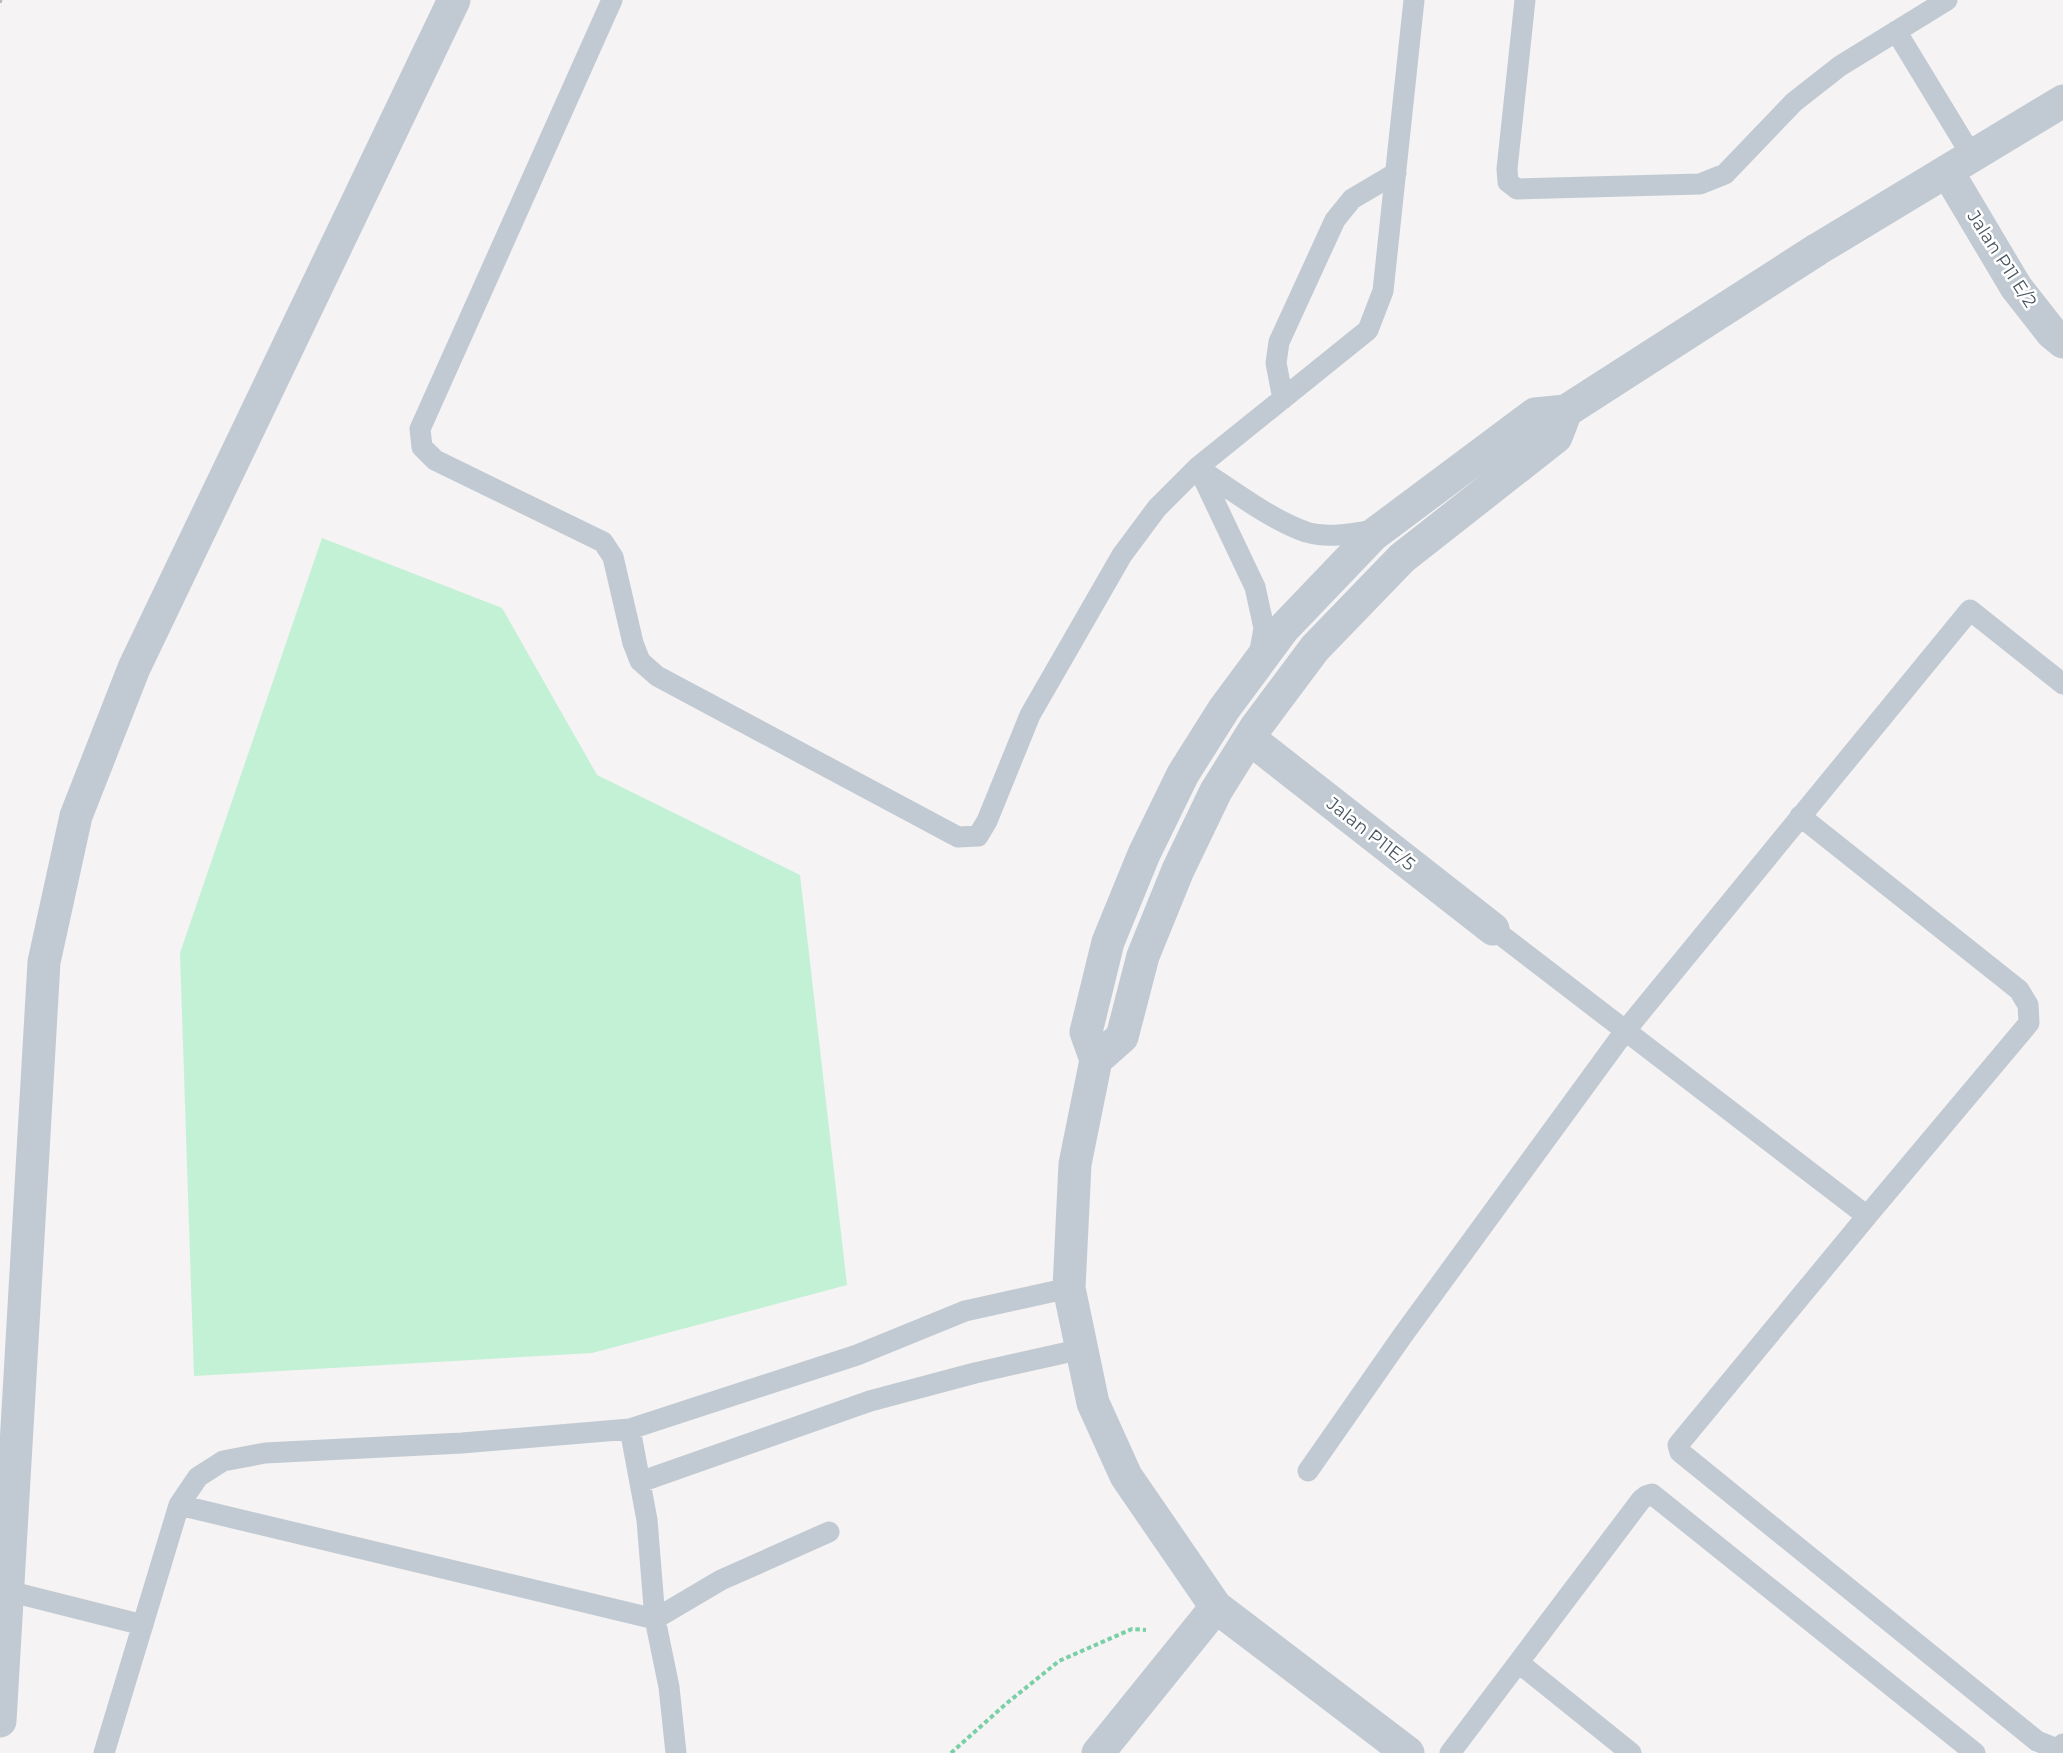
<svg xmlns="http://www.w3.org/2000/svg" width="2063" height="1753" font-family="Montserrat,sans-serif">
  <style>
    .green { fill: #c3f1d5 }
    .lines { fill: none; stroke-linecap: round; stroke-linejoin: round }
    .path { stroke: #7ad0a6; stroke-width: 4; stroke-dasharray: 4.5 3; stroke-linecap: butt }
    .service { stroke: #c1cad2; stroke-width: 21 }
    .minor { stroke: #c1cad2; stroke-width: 33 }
    .rail { stroke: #b5b8bd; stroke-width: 4.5 }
    .labels { text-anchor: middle; stroke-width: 5; stroke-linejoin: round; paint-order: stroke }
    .street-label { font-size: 18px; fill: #4a5661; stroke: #fff }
  </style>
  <rect width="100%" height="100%" fill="#f5f3f3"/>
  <path class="green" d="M 322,538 L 502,608 L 597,775 L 800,875 L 847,1285 L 592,1353 L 194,1376 L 180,953 Z"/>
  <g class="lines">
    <path class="path" d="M 951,1753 L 1007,1703 L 1059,1661 L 1132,1629 L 1146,1630"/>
    <path class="service" d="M 612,0 L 420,429 L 422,447 L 435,460 L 603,542 L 613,557 L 633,643 L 640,661 L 657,676 L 958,837 L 978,836 L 987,821 L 1030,715 L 1122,555 L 1157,508 L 1198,467 L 1368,330 L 1383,291 L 1414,0
      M 1525,0 L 1507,169 L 1508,182 L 1517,189 L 1700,184 L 1725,174 L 1794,102 L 1840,66 L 1947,0
      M 1896,31 L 1972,156
      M 1283,399 L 1276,363 L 1279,342 L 1335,220 L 1352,199 L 1396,173
      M 1198,467 L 1255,587 L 1264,628 L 1259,656
      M 1198,468 C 1231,489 1269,519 1306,532 C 1329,539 1356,533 1380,529
      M 1800,816 L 2019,990 L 2028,1005 L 2029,1023 L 1867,1216
      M 1493,929 L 1867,1216 L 1678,1445 L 1680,1452 L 2037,1741 L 2057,1749 L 2063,1744
      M 630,1429 L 647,1520 L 655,1619 L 669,1687 L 676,1753
      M 1308,1471 L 1403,1335 L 1625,1031 L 1970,610 L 2063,684
      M 640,1482 L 870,1401 L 975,1373 L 1082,1349
      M 179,1505 L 655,1619 L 721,1580 L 829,1532
      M 8,1591 L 143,1625
      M 1519,1663 L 1631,1753
      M 104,1753 L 179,1505 L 198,1477 L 223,1461 L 265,1453 L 462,1443 L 630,1429 L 857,1355 L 965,1311 L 1069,1288
      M 1450,1753 L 1641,1500 L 1646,1496 L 1652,1494 L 1975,1753"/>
    <path class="minor" d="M 1947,171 L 2016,287 L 2052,333 L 2063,342
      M 1249,738 L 1493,929
      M 1096,1060 L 1122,1037 L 1143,956 L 1178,870 L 1216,791 L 1256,727 L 1315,648 L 1402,558 L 1556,437 L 1566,411
      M 0,1721 L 44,962 L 76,816 L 134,668 L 454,0
      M 1098,1753 L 1216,1607
      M 1408,1753 L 1216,1607 L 1126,1476 L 1093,1403 L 1069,1288 L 1075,1164 L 1096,1060 L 1086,1032 L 1108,942 L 1144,854 L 1183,774 L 1224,709 L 1284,628 L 1373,535 L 1535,414 L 1566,411 L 1818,249 L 2063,101"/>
    <path class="rail" d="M 0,1 L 0,0"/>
  </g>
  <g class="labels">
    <g class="street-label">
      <text transform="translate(2002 259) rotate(57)" y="6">Jalan P11 E/2</text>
      <text transform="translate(1371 834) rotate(38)" y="6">Jalan P11E/5</text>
    </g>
  </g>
</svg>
